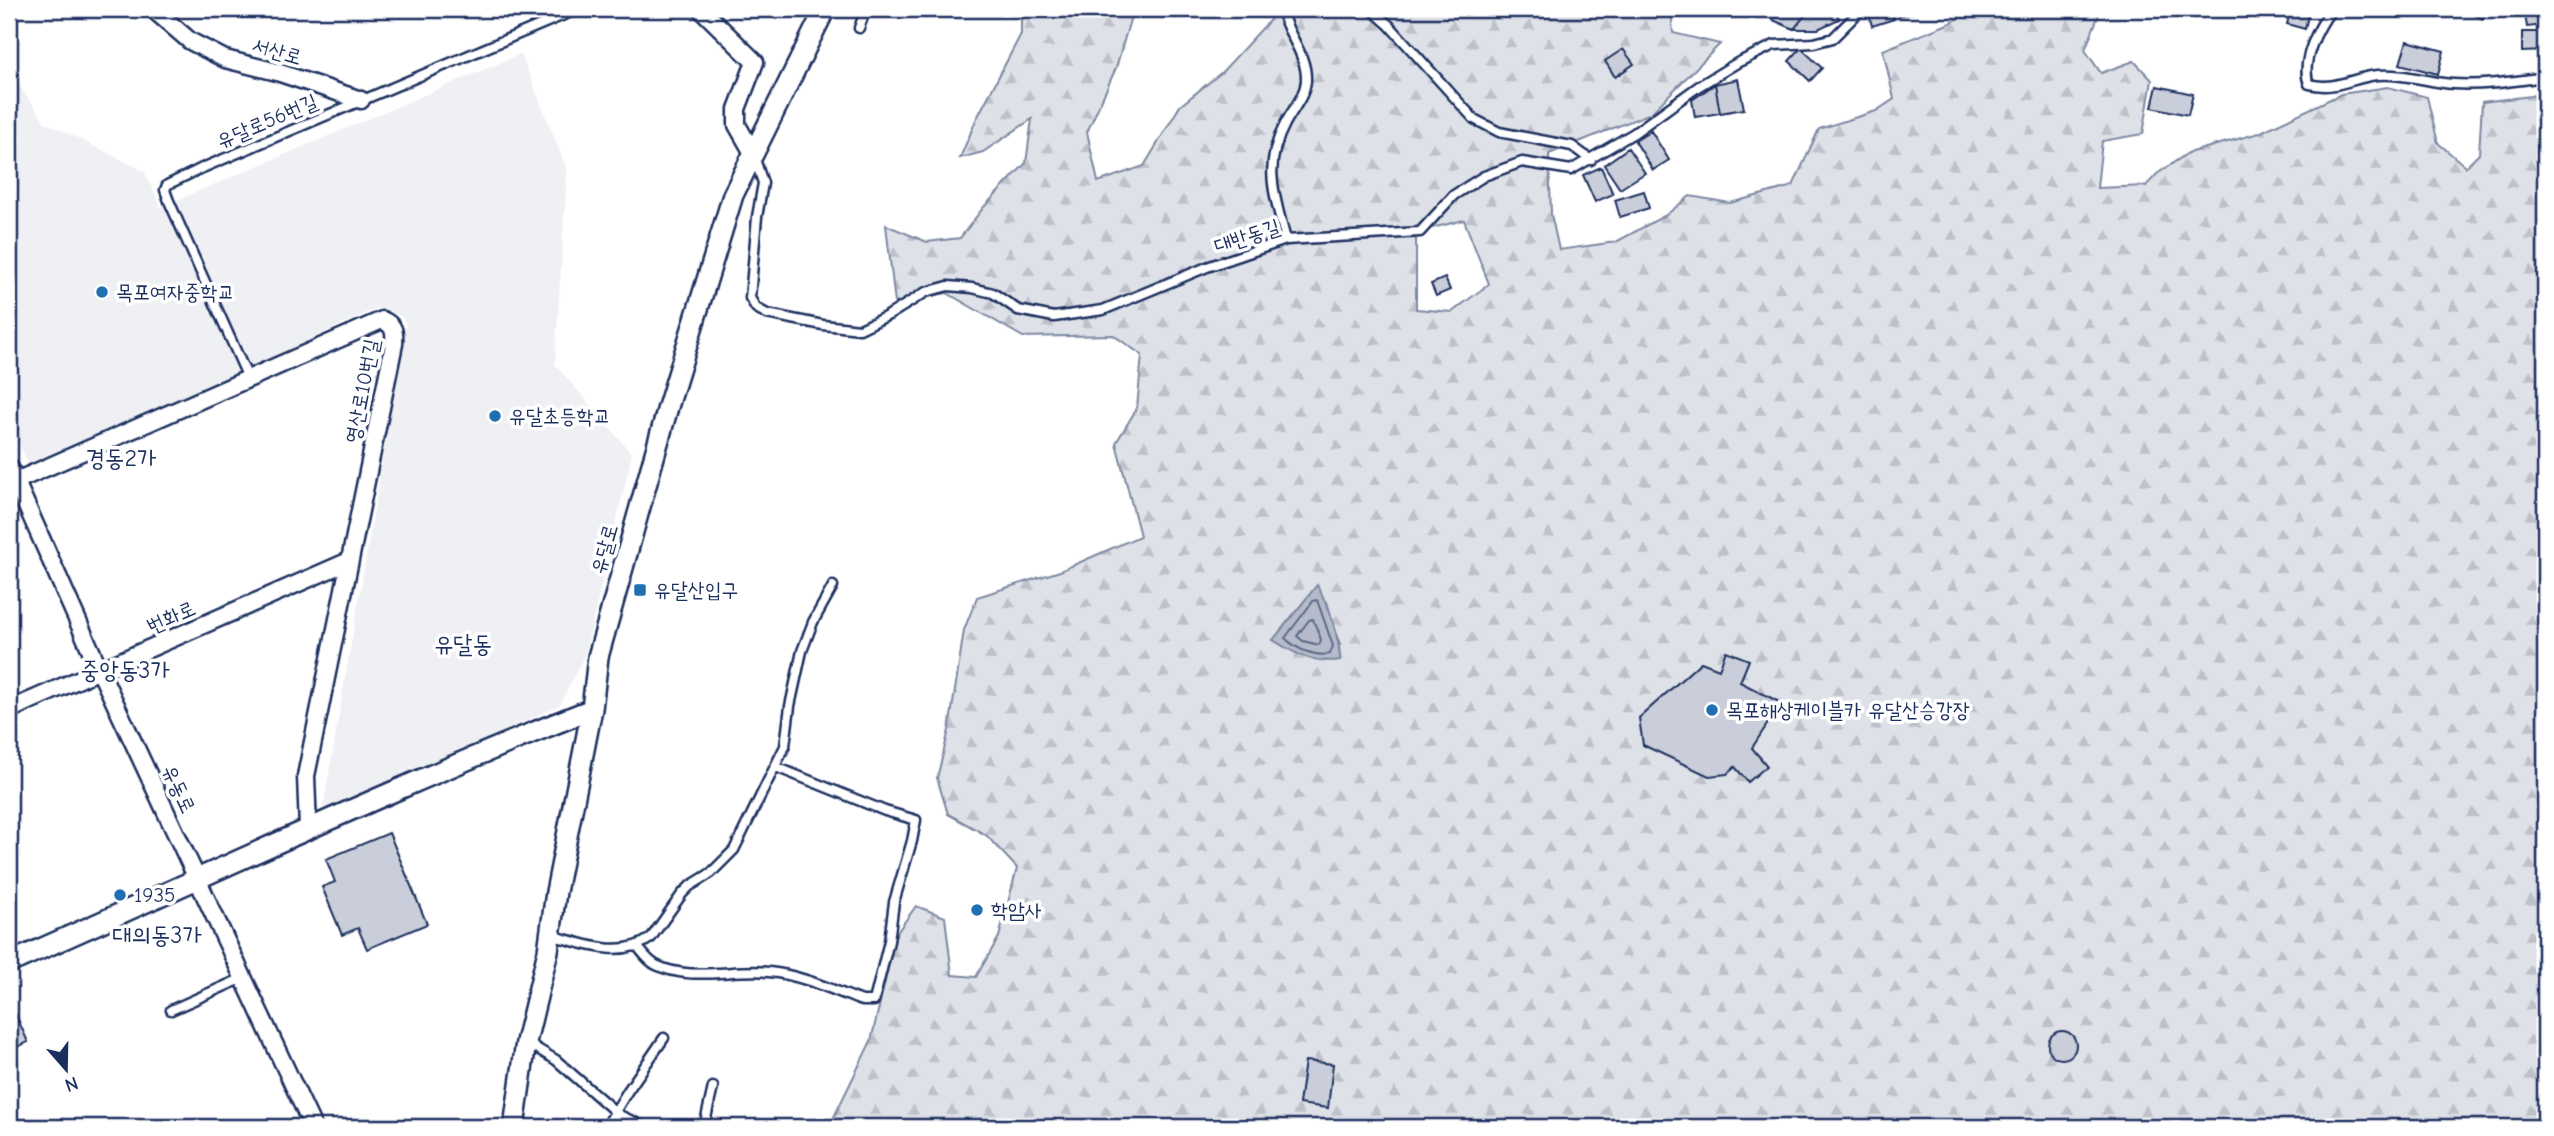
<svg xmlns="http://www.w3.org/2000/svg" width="2554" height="1136" font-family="'Comic Neue','Poor Story',sans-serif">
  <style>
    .built { fill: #eff0f4 }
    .forest { fill: url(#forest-firs); stroke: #7c88a2; stroke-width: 2; fill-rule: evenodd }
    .water { fill: #b5bbca; stroke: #77839f; stroke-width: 2 }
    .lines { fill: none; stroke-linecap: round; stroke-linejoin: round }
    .shore { stroke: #596789; stroke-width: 2 }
    .building { fill: #caceda; stroke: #1b2f5e; stroke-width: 2 }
    .service-casing { stroke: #1b2f5e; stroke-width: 13 }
    .minor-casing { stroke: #1b2f5e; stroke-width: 21 }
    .tertiary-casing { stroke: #1b2f5e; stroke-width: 24 }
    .service { stroke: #fff; stroke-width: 8 }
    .minor { stroke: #fff; stroke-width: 16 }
    .tertiary { stroke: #fff; stroke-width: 19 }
    .poi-dot { fill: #1f6fb2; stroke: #fff; stroke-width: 2.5 }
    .labels { text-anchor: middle; stroke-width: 7; stroke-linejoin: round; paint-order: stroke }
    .street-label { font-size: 21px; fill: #1b2f5e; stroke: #fff }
    .poi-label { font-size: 21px; fill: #1b2f5e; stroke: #fff; text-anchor: start }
    .quarter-label { font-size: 24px; fill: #1b2f5e; stroke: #fff }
  </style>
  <defs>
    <pattern id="forest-firs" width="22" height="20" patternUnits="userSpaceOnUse" patternTransform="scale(1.75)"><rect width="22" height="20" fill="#dee1e7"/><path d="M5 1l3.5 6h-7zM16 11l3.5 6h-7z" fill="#bec1c9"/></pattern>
  </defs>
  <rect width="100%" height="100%" fill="#fff"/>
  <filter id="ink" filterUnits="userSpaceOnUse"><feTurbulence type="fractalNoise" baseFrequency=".0143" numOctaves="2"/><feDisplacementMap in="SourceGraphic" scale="14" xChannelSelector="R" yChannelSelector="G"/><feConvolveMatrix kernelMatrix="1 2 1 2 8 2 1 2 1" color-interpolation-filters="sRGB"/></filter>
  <g filter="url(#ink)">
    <path class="built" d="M 521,54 L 567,170 L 555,364 L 632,454 L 585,654 L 560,705 L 348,803 L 323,808 L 406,324 L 401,316 L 384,309 L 377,308 L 230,377 L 28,464 L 9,419 L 9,71 L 45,122 L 144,171 L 161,207 Z"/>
    <path class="forest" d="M 1021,9 L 1129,9 L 1132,13 L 1116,68 L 1087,132 L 1098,182 L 1144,166 L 1180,106 L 1222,72 L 1280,9 L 1671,9 L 1673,33 L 1720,44 L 1651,113 L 1549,154 L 1551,214 L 1559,250 L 1616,242 L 1666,215 L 1690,196 L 1730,203 L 1793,186 L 1819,129 L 1876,111 L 1894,99 L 1883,50 L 1948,24 L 1975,9 L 2101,9 L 2085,50 L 2101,73 L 2134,61 L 2152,80 L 2143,134 L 2102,141 L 2097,188 L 2146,186 L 2157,174 L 2188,153 L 2259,133 L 2341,94 L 2388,87 L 2427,97 L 2438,143 L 2466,167 L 2479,154 L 2482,102 L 2531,96 L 2545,90 L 2545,1127 L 829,1127 L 871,1041 L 896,934 L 916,906 L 945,917 L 952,975 L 976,977 L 999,937 L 1017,868 L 986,835 L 948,814 L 937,778 L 949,730 L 964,630 L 977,597 L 1060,571 L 1140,536 L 1116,443 L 1137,408 L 1142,355 L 1113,335 L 1023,337 L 947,293 L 895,303 L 886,225 L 927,242 L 960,238 L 983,208 L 1026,163 L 1032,119 L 983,152 L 960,158 L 976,120 L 1021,34 ZM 1464,220 L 1489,284 L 1452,312 L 1416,309 L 1416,232 ZM 1327,602 L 1340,645 L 1273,640 Z"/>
    <path class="water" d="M 1317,585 C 1328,605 1340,637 1340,660 C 1313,664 1295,654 1273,640 Z"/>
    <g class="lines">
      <path class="shore" d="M 1317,600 L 1333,646 L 1330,654 C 1314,657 1296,649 1285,638 L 1313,601 Z
        M 1313,619 L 1321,640 L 1319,645 L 1303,641 L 1297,636 L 1309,620 Z"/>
    </g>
    <path class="building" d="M 1782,9 L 1810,9 L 1794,29 L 1773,20 Z
      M 1810,9 L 1836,9 L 1839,19 L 1818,29 L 1794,29 Z
      M 1876,9 L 1891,9 L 1894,19 L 1872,26 L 1868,11 Z
      M 1897,9 L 1926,9 L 1899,16 Z
      M 2170,9 L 2195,9 L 2178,16 Z
      M 2291,9 L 2309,11 L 2305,29 L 2287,24 Z
      M 2463,9 L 2488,9 L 2483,19 Z
      M 2494,9 L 2518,9 L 2516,16 L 2493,11 Z
      M 2524,9 L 2545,9 L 2545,25 L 2527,27 Z
      M 2522,32 L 2545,32 L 2545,51 L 2522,52 Z
      M 2407,41 L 2444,51 L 2438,74 L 2400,64 Z
      M 1801,48 L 1822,68 L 1810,81 L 1789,61 Z
      M 1623,49 L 1634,64 L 1615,77 L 1605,61 Z
      M 1738,79 L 1744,109 L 1720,113 L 1715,84 Z
      M 1715,84 L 1720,113 L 1695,117 L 1692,100 Z
      M 2157,86 L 2193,94 L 2188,115 L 2152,107 Z
      M 1651,131 L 1669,160 L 1653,170 L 1635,141 Z
      M 1628,148 L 1645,173 L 1620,189 L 1604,165 Z
      M 1601,167 L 1613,194 L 1595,202 L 1583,175 Z
      M 1644,191 L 1649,208 L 1620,217 L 1615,200 Z
      M 1445,278 L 1450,290 L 1436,296 L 1431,284 Z
      M 1726,651 L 1749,660 L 1740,682 L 1781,703 L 1752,748 L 1767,766 L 1748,782 L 1735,767 L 1727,774 L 1709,776 L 1643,745 L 1639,718 L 1701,662 L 1719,669 Z
      M 389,833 L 427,924 L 367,949 L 358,928 L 342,935 L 322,887 L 335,882 L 326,859 Z
      M 12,1006 L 28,1042 L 9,1051 L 9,1007 Z
      M2048 1045a14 14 0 1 1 28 0a14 14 0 1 1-28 0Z
      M 1305,1061 L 1333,1064 L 1328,1108 L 1299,1104 Z"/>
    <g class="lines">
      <defs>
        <path id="service" d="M 1281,9 C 1286,33 1307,54 1306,80 C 1305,97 1292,110 1285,124 C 1262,167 1275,196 1286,240
          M 1371,9 L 1389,25 L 1474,119 L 1499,132 L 1572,146 L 1591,160
          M 2332,9 C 2318,27 2300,62 2309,84 C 2336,91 2353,77 2378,75 C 2404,73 2428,82 2453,84 C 2484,86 2515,81 2545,77
          M 859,28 L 866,9
          M 754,156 L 763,183 L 757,217 L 750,298 L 756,308 L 767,314 L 823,325 L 860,329 L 889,315 L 926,292 L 948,286 L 972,288 L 993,293 L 1018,310 L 1054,317 L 1103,310 L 1207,267 L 1286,240 L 1420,232 L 1454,195 L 1484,176 L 1522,162 L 1571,170 L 1634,133 L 1699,86 L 1737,63 L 1774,45 L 1814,43 L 1833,38 L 1862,9
          M 248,378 L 169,201 L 165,190 L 167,185 L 200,169 L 578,9
          M 550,935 C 583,943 620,960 651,938 L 682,894 L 690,886 L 711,873 L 734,850 L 785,746 L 790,706 L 802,651 L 813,622 L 833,586
          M 637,946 C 643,953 648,961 656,965 C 690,982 733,968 769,972 C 801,975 833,990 862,1001 L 874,1001 L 889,941 L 894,902 L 912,841 L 916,820 L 885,811 L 776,767
          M 171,1010 L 243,978
          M 526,1042 L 556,1060 L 619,1115 L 645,1127
          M 606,1127 L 627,1092 L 664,1038
          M 704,1127 L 713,1087"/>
        <path id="minor" d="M 153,9 L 190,41 L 225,59 L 277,72 L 361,100
          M 701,9 L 755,62 L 737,109 L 737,125 L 753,153
          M 9,466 L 100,671 L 313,1127
          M 9,484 L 382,320 C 394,325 395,331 394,344 L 306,776 L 308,829
          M 9,710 L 349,561"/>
        <path id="tertiary" d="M 9,963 C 203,878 395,786 592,709
          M 514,1127 L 526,1042 L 548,951 L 556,892 L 592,709 L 598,657 L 668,407 L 733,195 L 825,9"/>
      </defs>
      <use href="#service" class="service-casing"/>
      <use href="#minor" class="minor-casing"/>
      <use href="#tertiary" class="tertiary-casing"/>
      <use href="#service" class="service"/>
      <use href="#minor" class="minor"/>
      <use href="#tertiary" class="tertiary"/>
    </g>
  </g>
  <g class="poi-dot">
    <circle cx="102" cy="292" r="7"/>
    <circle cx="495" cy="416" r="7"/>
    <rect x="633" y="583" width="14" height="14" rx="3.5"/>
    <circle cx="1712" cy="710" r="7"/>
    <circle cx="120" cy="895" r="7"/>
    <circle cx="977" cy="910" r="7"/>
  </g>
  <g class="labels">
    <g class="street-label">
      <text transform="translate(277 51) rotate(16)" y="7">서산로</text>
      <text transform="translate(267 121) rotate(-23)" y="7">유달로56번길</text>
      <text transform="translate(1247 236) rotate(-18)" y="7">대반동길</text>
      <text transform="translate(362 391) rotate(-79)" y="7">영산로10번길</text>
      <text transform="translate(604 549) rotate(-74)" y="7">유달로</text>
      <text transform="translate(171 617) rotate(-24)" y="7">번화로</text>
      <text transform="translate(179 789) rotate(65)" y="7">유동로</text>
    </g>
    <g class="poi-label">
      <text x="116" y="299">목포여자중학교</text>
      <text x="509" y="423">유달초등학교</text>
      <text x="654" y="597">유달산입구</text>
      <text x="1726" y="717">목포해상케이블카 유달산승강장</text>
      <text x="134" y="902">1935</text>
      <text x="991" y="917">학암사</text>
    </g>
    <g class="quarter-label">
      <text x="121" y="466">경동2가</text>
      <text x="463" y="652">유달동</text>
      <text x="125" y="678">중앙동3가</text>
      <text x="157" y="943">대의동3가</text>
    </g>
  </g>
  <rect width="2554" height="1136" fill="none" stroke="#fff" stroke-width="35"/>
  <rect x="18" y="18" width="2519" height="1101" fill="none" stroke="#1b2f5e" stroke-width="2.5" filter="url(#ink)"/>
  <g transform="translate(66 1069) rotate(160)" stroke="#ffffff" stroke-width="5" paint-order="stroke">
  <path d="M0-5L12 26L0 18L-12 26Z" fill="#1b2f5e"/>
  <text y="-10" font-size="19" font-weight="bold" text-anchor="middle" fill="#1b2f5e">N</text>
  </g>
</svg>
